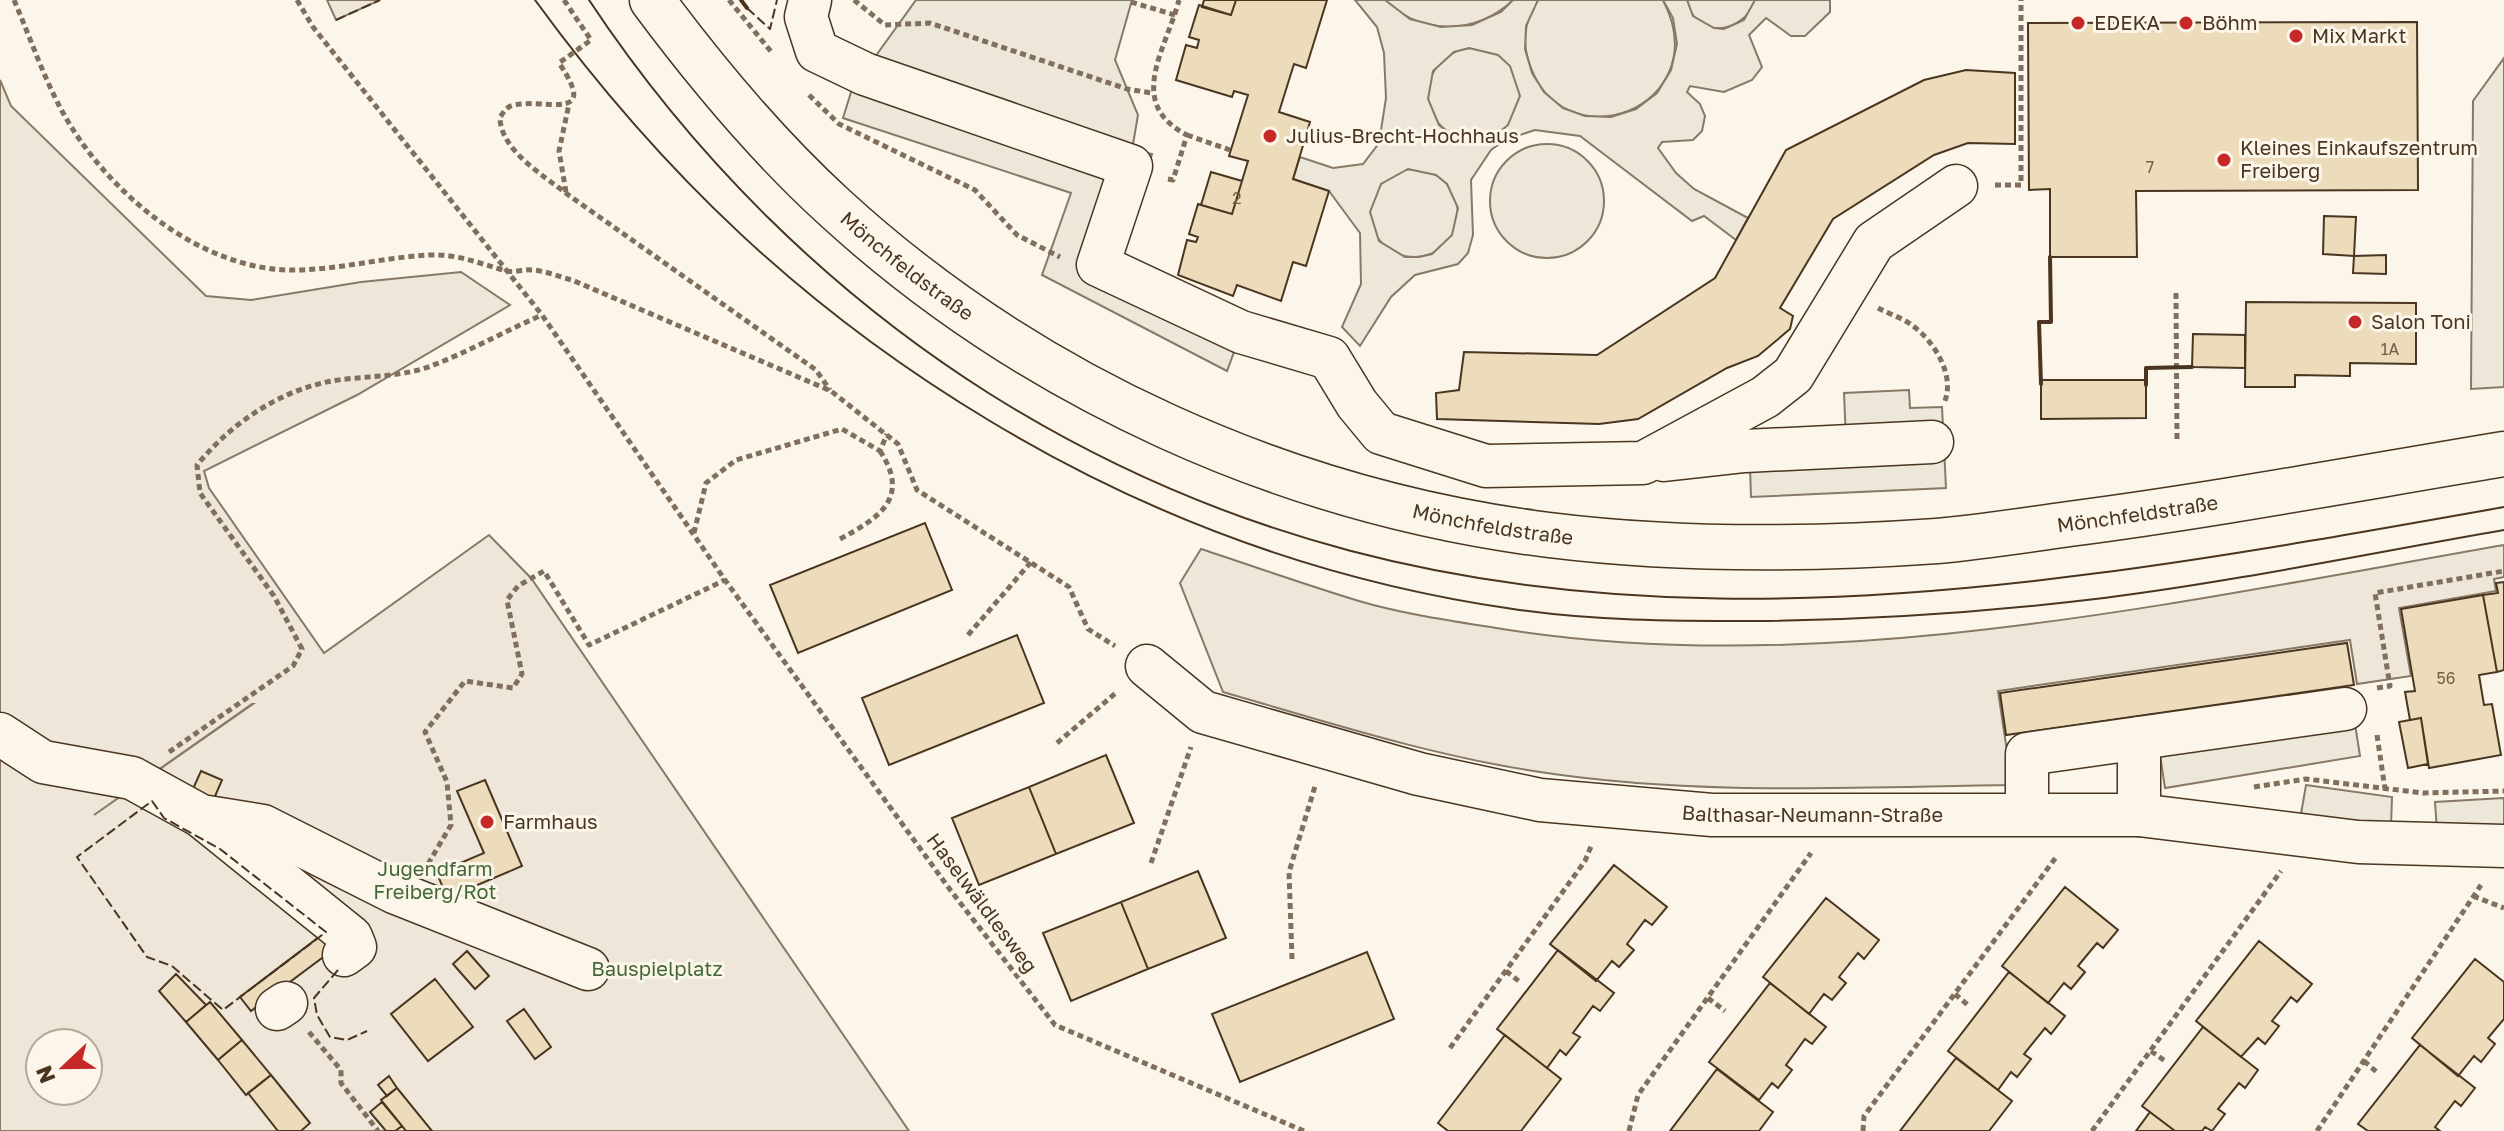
<svg xmlns="http://www.w3.org/2000/svg" width="2504" height="1131" font-family="'Golos Text',sans-serif">
  <style>
    .green { fill: #ede6d9; stroke: #887966; stroke-width: 2; fill-rule: evenodd }
    .parking { fill: #ede7d9; stroke: #887966; stroke-width: 2; fill-rule: evenodd }
    .building { fill: #ecdcbc; stroke: #4a3520; stroke-width: 2 }
    .lines { fill: none; stroke-linecap: round; stroke-linejoin: round }
    .minor-casing { stroke: #4a3520; stroke-width: 45 }
    .major-casing { stroke: #4a3520; stroke-width: 47 }
    .path { stroke: #7f6f5c; stroke-width: 5; stroke-dasharray: 6 4; stroke-linecap: butt }
    .minor { stroke: #fbf6e9; stroke-width: 42 }
    .major { stroke: #fbf6e9; stroke-width: 44 }
    .tram { stroke: #4a3520; stroke-width: 2 }
    .fence { stroke: #4a3520; stroke-width: 2; stroke-dasharray: 10 4; stroke-linecap: butt }
    .wall { stroke: #4a3520; stroke-width: 4 }
    .poi-dot { fill: #c62828; stroke: #fbf6e9; stroke-width: 3 }
    .labels { text-anchor: middle; stroke-width: 6; stroke-linejoin: round; paint-order: stroke }
    .number-label { font-size: 16px; fill: #725f47 }
    .poi-label { font-size: 20px; fill: #4a3520; stroke: #fbf6e9; text-anchor: start }
    .street-label { font-size: 20px; fill: #4a3520; stroke: #fbf6e9 }
    .park-label { font-size: 20px; fill: #436837; stroke: #fbf6e9 }
  </style>
  <rect width="100%" height="100%" fill="#fbf6e9"/>
  <path class="green" d="M 327,0 L 380,0 L 336,20 Z
    M 1385,0 L 1513,0 C 1477,35 1420,36 1385,0 Z
    M 1538,0 L 1663,0 C 1719,108 1559,168 1528,59 C 1522,40 1526,16 1538,0 Z
    M 1687,0 L 1755,0 C 1744,35 1694,40 1687,0 Z
    M1428 94a46 46 0 1 1 92 0a46 46 0 1 1-92 0Z
    M 0,80 L 11,106 L 206,296 L 251,300 L 361,282 L 461,272 L 510,305 L 357,395 L 204,471 L 209,488 L 324,653 L 489,535 L 531,578 L 909,1131 L 0,1131 ZM 253,704 L 94,815 L 252,704 ZM 40,1043 L 88,1043 L 88,1091 L 40,1091 Z
    M1490 201a57 57 0 1 1 114 0a57 57 0 1 1-114 0Z
    M1370 213a44 44 0 1 1 88 0a44 44 0 1 1-88 0Z
    M 2504,545 L 2504,577 L 2494,579 L 2496,591 L 2399,608 L 2411,676 L 2357,684 L 2350,640 L 1998,691 L 2012,785 C 1855,787 1696,796 1540,772 C 1432,756 1327,722 1223,692 L 1180,583 L 1201,549 C 1253,566 1306,585 1359,601 C 1406,615 1460,622 1509,630 C 1830,680 2187,600 2504,545 Z"/>
  <path class="parking" d="M 916,0 L 1132,0 L 1115,60 L 1138,115 L 1132,150 L 1152,154 L 1116,259 L 1244,325 L 1227,371 L 1042,275 L 1071,193 L 843,118 L 852,89 Z
    M 1355,0 L 1385,0 L 1410,19 L 1441,27 L 1472,25 L 1501,12 L 1513,0 L 1538,0 L 1526,26 L 1525,49 L 1532,73 L 1544,92 L 1563,108 L 1585,116 L 1611,117 L 1636,109 L 1657,93 L 1671,70 L 1677,44 L 1673,18 L 1663,0 L 1687,0 L 1693,16 L 1714,28 L 1724,29 L 1744,20 L 1755,0 L 1830,0 L 1830,12 L 1805,36 L 1791,36 L 1766,18 L 1749,35 L 1762,67 L 1752,80 L 1724,92 L 1690,86 L 1687,92 L 1700,104 L 1705,116 L 1702,131 L 1693,140 L 1662,142 L 1658,148 L 1676,173 L 1694,189 L 1748,218 L 1736,240 L 1704,216 L 1692,221 L 1580,136 L 1535,130 L 1505,140 L 1491,150 L 1471,180 L 1473,235 L 1468,253 L 1458,264 L 1415,275 L 1391,297 L 1360,346 L 1342,327 L 1361,284 L 1360,233 L 1329,191 L 1293,179 L 1300,157 L 1333,168 L 1363,164 L 1379,143 L 1386,98 L 1384,53 L 1377,27 ZM 1469,48 L 1498,55 L 1510,66 L 1520,96 L 1508,125 L 1496,135 L 1480,140 L 1451,134 L 1439,125 L 1428,99 L 1433,71 L 1454,52 ZM 1408,169 L 1436,175 L 1447,184 L 1458,208 L 1452,235 L 1432,254 L 1419,257 L 1405,257 L 1379,241 L 1370,212 L 1381,184 Z
    M 2504,58 L 2504,387 L 2471,389 L 2473,101 Z
    M 1909,390 L 1910,408 L 1942,407 L 1946,488 L 1751,497 L 1750,467 L 1847,463 L 1844,393 Z
    M 2355,724 L 2360,756 L 2165,788 L 2160,755 Z
    M 2306,785 L 2392,797 L 2391,827 L 2301,814 Z
    M 2504,798 L 2504,828 L 2437,831 L 2435,802 Z"/>
  <path class="building" d="M 1204,0 L 1236,0 L 1231,15 L 1202,7 Z
    M 1327,0 L 1306,68 L 1294,64 L 1279,112 L 1310,122 L 1293,179 L 1329,191 L 1306,266 L 1293,262 L 1281,301 L 1237,285 L 1233,296 L 1178,275 L 1187,240 L 1196,242 L 1198,237 L 1189,234 L 1198,204 L 1232,214 L 1248,161 L 1229,156 L 1248,95 L 1234,91 L 1232,97 L 1176,80 L 1186,45 L 1197,48 L 1199,40 L 1189,37 L 1199,5 L 1231,15 L 1236,0 Z
    M 2417,22 L 2418,190 L 2136,191 L 2137,257 L 2050,257 L 2050,189 L 2029,190 L 2028,23 Z
    M 1966,70 L 2015,73 L 2015,144 L 1968,143 L 1934,155 L 1833,219 L 1780,308 L 1793,316 L 1790,329 L 1758,356 L 1727,368 L 1638,419 L 1599,424 L 1437,419 L 1436,393 L 1459,390 L 1464,352 L 1597,355 L 1715,278 L 1786,150 L 1924,80 Z
    M 1211,172 L 1242,181 L 1232,214 L 1201,205 Z
    M 2324,216 L 2356,217 L 2354,256 L 2323,254 Z
    M 2386,255 L 2386,274 L 2353,273 L 2354,256 Z
    M 2246,302 L 2416,303 L 2416,364 L 2350,363 L 2350,376 L 2295,375 L 2295,387 L 2245,387 Z
    M 2193,334 L 2245,335 L 2245,368 L 2192,367 Z
    M 2041,380 L 2146,380 L 2146,418 L 2041,419 Z
    M 925,523 L 952,590 L 798,653 L 770,585 Z
    M 2504,582 L 2504,670 L 2497,672 L 2483,595 L 2498,593 L 2496,583 Z
    M 2483,595 L 2497,672 L 2479,675 L 2484,705 L 2492,704 L 2501,755 L 2429,768 L 2421,718 L 2410,720 L 2405,692 L 2415,691 L 2401,609 Z
    M 1017,635 L 1044,703 L 889,765 L 862,698 Z
    M 2347,643 L 2354,685 L 2006,735 L 2000,693 Z
    M 2421,718 L 2428,764 L 2408,768 L 2399,722 Z
    M 1106,755 L 1134,823 L 1056,854 L 1029,787 Z
    M 201,771 L 222,780 L 213,801 L 192,791 Z
    M 485,780 L 522,866 L 447,898 L 437,873 L 484,853 L 457,791 Z
    M 1029,787 L 1056,854 L 979,885 L 952,818 Z
    M 1614,865 L 1667,907 L 1652,925 L 1645,920 L 1627,944 L 1634,950 L 1619,967 L 1612,961 L 1596,981 L 1550,944 Z
    M 1198,871 L 1226,938 L 1148,969 L 1121,902 Z
    M 2065,887 L 2118,930 L 2103,948 L 2097,943 L 2078,966 L 2085,972 L 2071,989 L 2064,983 L 2048,1003 L 2002,966 Z
    M 1826,898 L 1879,940 L 1864,959 L 1858,953 L 1839,977 L 1846,983 L 1832,1000 L 1824,994 L 1809,1014 L 1763,977 Z
    M 1121,902 L 1148,969 L 1071,1001 L 1043,933 Z
    M 323,934 L 334,949 L 251,1011 L 240,997 Z
    M 2259,941 L 2312,984 L 2297,1002 L 2291,997 L 2272,1021 L 2279,1026 L 2265,1044 L 2258,1038 L 2241,1057 L 2196,1021 Z
    M 1558,950 L 1614,993 L 1600,1011 L 1593,1006 L 1573,1033 L 1580,1037 L 1566,1055 L 1560,1050 L 1547,1068 L 1497,1029 Z
    M 467,951 L 489,976 L 475,989 L 453,964 Z
    M 1367,952 L 1394,1019 L 1240,1082 L 1212,1014 Z
    M 2475,959 L 2504,982 L 2504,1019 L 2488,1038 L 2495,1044 L 2481,1062 L 2474,1056 L 2458,1076 L 2412,1038 Z
    M 2009,972 L 2065,1016 L 2051,1034 L 2045,1028 L 2024,1054 L 2031,1059 L 2017,1077 L 2011,1072 L 1998,1090 L 1948,1051 Z
    M 176,974 L 206,1005 L 186,1022 L 159,991 Z
    M 435,979 L 473,1027 L 428,1061 L 391,1014 Z
    M 1770,983 L 1826,1027 L 1812,1044 L 1805,1039 L 1786,1065 L 1792,1070 L 1778,1088 L 1772,1083 L 1759,1100 L 1709,1062 Z
    M 210,1002 L 242,1040 L 218,1060 L 186,1022 Z
    M 524,1009 L 551,1047 L 535,1059 L 507,1021 Z
    M 2203,1027 L 2258,1070 L 2245,1088 L 2239,1083 L 2218,1109 L 2225,1114 L 2212,1131 L 2205,1127 L 2202,1131 L 2175,1131 L 2142,1106 Z
    M 1505,1035 L 1561,1079 L 1521,1131 L 1448,1131 L 1438,1123 Z
    M 242,1040 L 271,1075 L 246,1095 L 218,1060 Z
    M 2420,1045 L 2475,1088 L 2461,1106 L 2455,1101 L 2435,1127 L 2440,1131 L 2368,1131 L 2358,1124 Z
    M 1956,1058 L 2012,1101 L 1989,1131 L 1900,1131 Z
    M 1717,1069 L 1773,1112 L 1759,1131 L 1670,1131 Z
    M 271,1075 L 310,1123 L 301,1131 L 278,1131 L 248,1093 Z
    M 389,1076 L 397,1088 L 387,1096 L 378,1085 Z
    M 397,1088 L 432,1131 L 406,1131 L 381,1100 Z
    M 382,1102 L 402,1126 L 395,1131 L 386,1131 L 370,1112 Z
    M 2150,1112 L 2175,1131 L 2136,1131 Z"/>
  <g class="lines">
    <defs>
      <g id="minor">
        <path d="M 810,0 L 806,17 L 817,51 L 865,74 L 1131,166 L 1098,265 L 1241,332 L 1329,358 L 1357,404 L 1381,433 L 1486,466 L 1643,463 L 1765,397 L 1793,375 L 1874,242 L 1956,186"/>
        <path d="M 1664,460 L 1745,451 L 1932,442"/>
        <path id="s1" d="M 1147,666 L 1203,712 L 1419,774 L 1540,800 L 1712,815 L 2139,815 L 2358,842 L 2504,846"/>
        <path d="M 0,734 L 43,762 L 132,778 L 201,816 L 263,826 L 394,892 L 588,969"/>
        <path d="M 2139,738 L 2139,815"/>
        <path d="M 2027,813 L 2027,754 L 2345,709"/>
        <path d="M 202,817 L 351,937 L 355,947 L 344,955"/>
        <path d="M 277,1009 L 286,1003"/>
      </g>
      <g id="major">
        <path id="s2" d="M 652,0 C 707,74 766,145 834,207 C 1030,387 1286,502 1549,535 C 1678,551 1808,550 1937,541 C 1981,537 2026,530 2069,524 C 2215,505 2359,478 2504,454"/>
      </g>
    </defs>
    <use href="#minor" class="minor-casing"/>
    <use href="#major" class="major-casing"/>
    <path class="path" d="M 14,0 C 30,37 43,76 62,111 C 106,192 202,273 298,270 C 342,269 386,257 430,255 C 460,254 480,264 507,271 C 514,273 523,269 531,270 C 544,270 559,277 572,280 L 831,391 L 898,444 L 917,490 L 1069,587 L 1088,629 L 1115,646
      M 297,0 L 313,27 L 542,315 L 725,580 L 951,891 L 1055,1025 L 1304,1131
      M 564,0 L 591,40 L 559,63 C 600,123 546,98 514,105 C 507,106 504,112 500,117 C 500,150 543,175 567,194 L 816,370 L 830,390
      M 729,0 L 773,54
      M 854,0 L 885,25 L 930,23 L 1127,89 L 1152,93
      M 1131,2 L 1175,15
      M 809,95 L 839,124 L 975,190 L 1017,235 L 1060,257
      M 1187,135 L 1230,150
      M 1168,179 L 1173,180 L 1187,135 C 1125,103 1166,50 1179,0
      M 1995,185 L 2021,185 L 2021,0
      M 566,192 L 559,151 L 569,104
      M 2176,293 L 2177,440
      M 1878,308 C 1889,314 1903,318 1913,326 C 1935,342 1956,377 1944,403
      M 694,533 L 706,483 L 736,460 L 842,429 L 880,451 L 887,434
      M 840,539 C 879,518 911,498 880,451
      M 968,635 L 1031,562
      M 2377,688 L 2390,686 L 2375,593 L 2504,571
      M 2377,735 L 2385,789
      M 1057,743 L 1117,692
      M 169,752 L 293,666 L 302,649 L 274,596 L 200,493 L 197,465 C 234,420 287,385 346,379 C 375,376 404,376 431,366 C 468,352 505,331 542,315
      M 2254,787 L 2306,779 L 2423,793 L 2504,791
      M 1151,863 L 1191,747
      M 428,864 L 451,825 L 447,782 L 425,732 L 465,681 L 513,688 L 522,674 L 507,600 L 518,586 L 544,571 L 589,645 L 725,580
      M 2473,896 L 2504,908
      M 1292,959 L 1289,872 L 1316,783
      M 1506,971 L 1520,982
      M 1955,994 L 1969,1006
      M 1708,998 L 1725,1011
      M 309,1032 L 341,1070 L 341,1083 L 378,1131
      M 1450,1048 L 1585,861 L 1592,844
      M 2151,1051 L 2165,1061
      M 2364,1061 L 2379,1074
      M 1629,1131 L 1638,1095 L 1811,853
      M 1863,1131 L 1864,1116 L 2057,856
      M 2092,1131 L 2281,871
      M 2317,1131 L 2481,885"/>
    <use href="#minor" class="minor"/>
    <use href="#major" class="major"/>
    <path class="tram" d="M 535,0 C 661,173 806,311 990,421 C 1151,518 1326,582 1513,609 C 1592,621 1674,621 1754,621 C 1871,620 1988,612 2104,598 C 2238,581 2371,553 2504,530
      M 589,0 C 693,157 830,293 990,394 C 1471,696 1979,600 2504,507"/>
    <path class="fence" d="M 747,8 L 770,29 L 777,0
      M 336,20 L 380,0
      M 152,801 L 164,818 L 220,849 L 326,932 L 223,1010 L 172,966 L 147,957 L 77,857 Z
      M 338,970 L 314,998 L 317,1015 L 330,1037 L 347,1040 L 367,1031"/>
    <path class="wall" d="M 741,0 L 747,8
      M 2041,384 L 2039,322 L 2051,322 L 2050,257
      M 2146,385 L 2146,368 L 2192,367"/>
  </g>
  <g class="poi-dot">
    <circle cx="2078" cy="23" r="8"/>
    <circle cx="2186" cy="23" r="8"/>
    <circle cx="2296" cy="36" r="8"/>
    <circle cx="1270" cy="136" r="8"/>
    <circle cx="2224" cy="160" r="8"/>
    <circle cx="2355" cy="322" r="8"/>
    <circle cx="487" cy="822" r="8"/>
  </g>
  <g class="labels">
    <g class="number-label">
      <text x="2150" y="173">7</text>
      <text x="1237" y="204">2</text>
      <text x="2390" y="355">1A</text>
      <text x="2446" y="684">56</text>
    </g>
    <g class="poi-label">
      <text x="2094" y="30">EDEKA</text>
      <text x="2202" y="30">Böhm</text>
      <text x="2312" y="43">Mix Markt</text>
      <text x="1286" y="143">Julius-Brecht-Hochhaus</text>
      <text x="2240" y="155">Kleines Einkaufszentrum<tspan x="2240" dy="23">Freiberg</tspan></text>
      <text x="2371" y="329">Salon Toni</text>
      <text x="503" y="829">Farmhaus</text>
    </g>
    <g class="street-label">
      <text dy="7" stroke="none"><textPath href="#s2" startOffset="370">Mönchfeldstraße</textPath></text>
      <text dy="7" stroke="none"><textPath href="#s2" startOffset="1666">Mönchfeldstraße</textPath></text>
      <text dy="7" stroke="none"><textPath href="#s2" startOffset="1018">Mönchfeldstraße</textPath></text>
      <text dy="7" stroke="none"><textPath href="#s1" startOffset="694">Balthasar-Neumann-Straße</textPath></text>
      <text transform="translate(982 903) rotate(53)" y="7">Haselwäldlesweg</text>
    </g>
    <g class="park-label">
      <text x="435" y="876">Jugendfarm<tspan x="435" dy="23">Freiberg/Rot</tspan></text>
      <text x="657" y="976">Bauspielplatz</text>
    </g>
  </g>
  <g transform="translate(64 1067) rotate(248)"><circle r="38" fill="#fbf6e9" stroke="#b4a999" stroke-width="2"/>
  <path d="M0-6L14 30L0 20L-14 30Z" fill="#c62828"/>
  <text y="-12" font-size="22" font-weight="bold" text-anchor="middle" fill="#4a3520">N</text>
  </g>
</svg>
